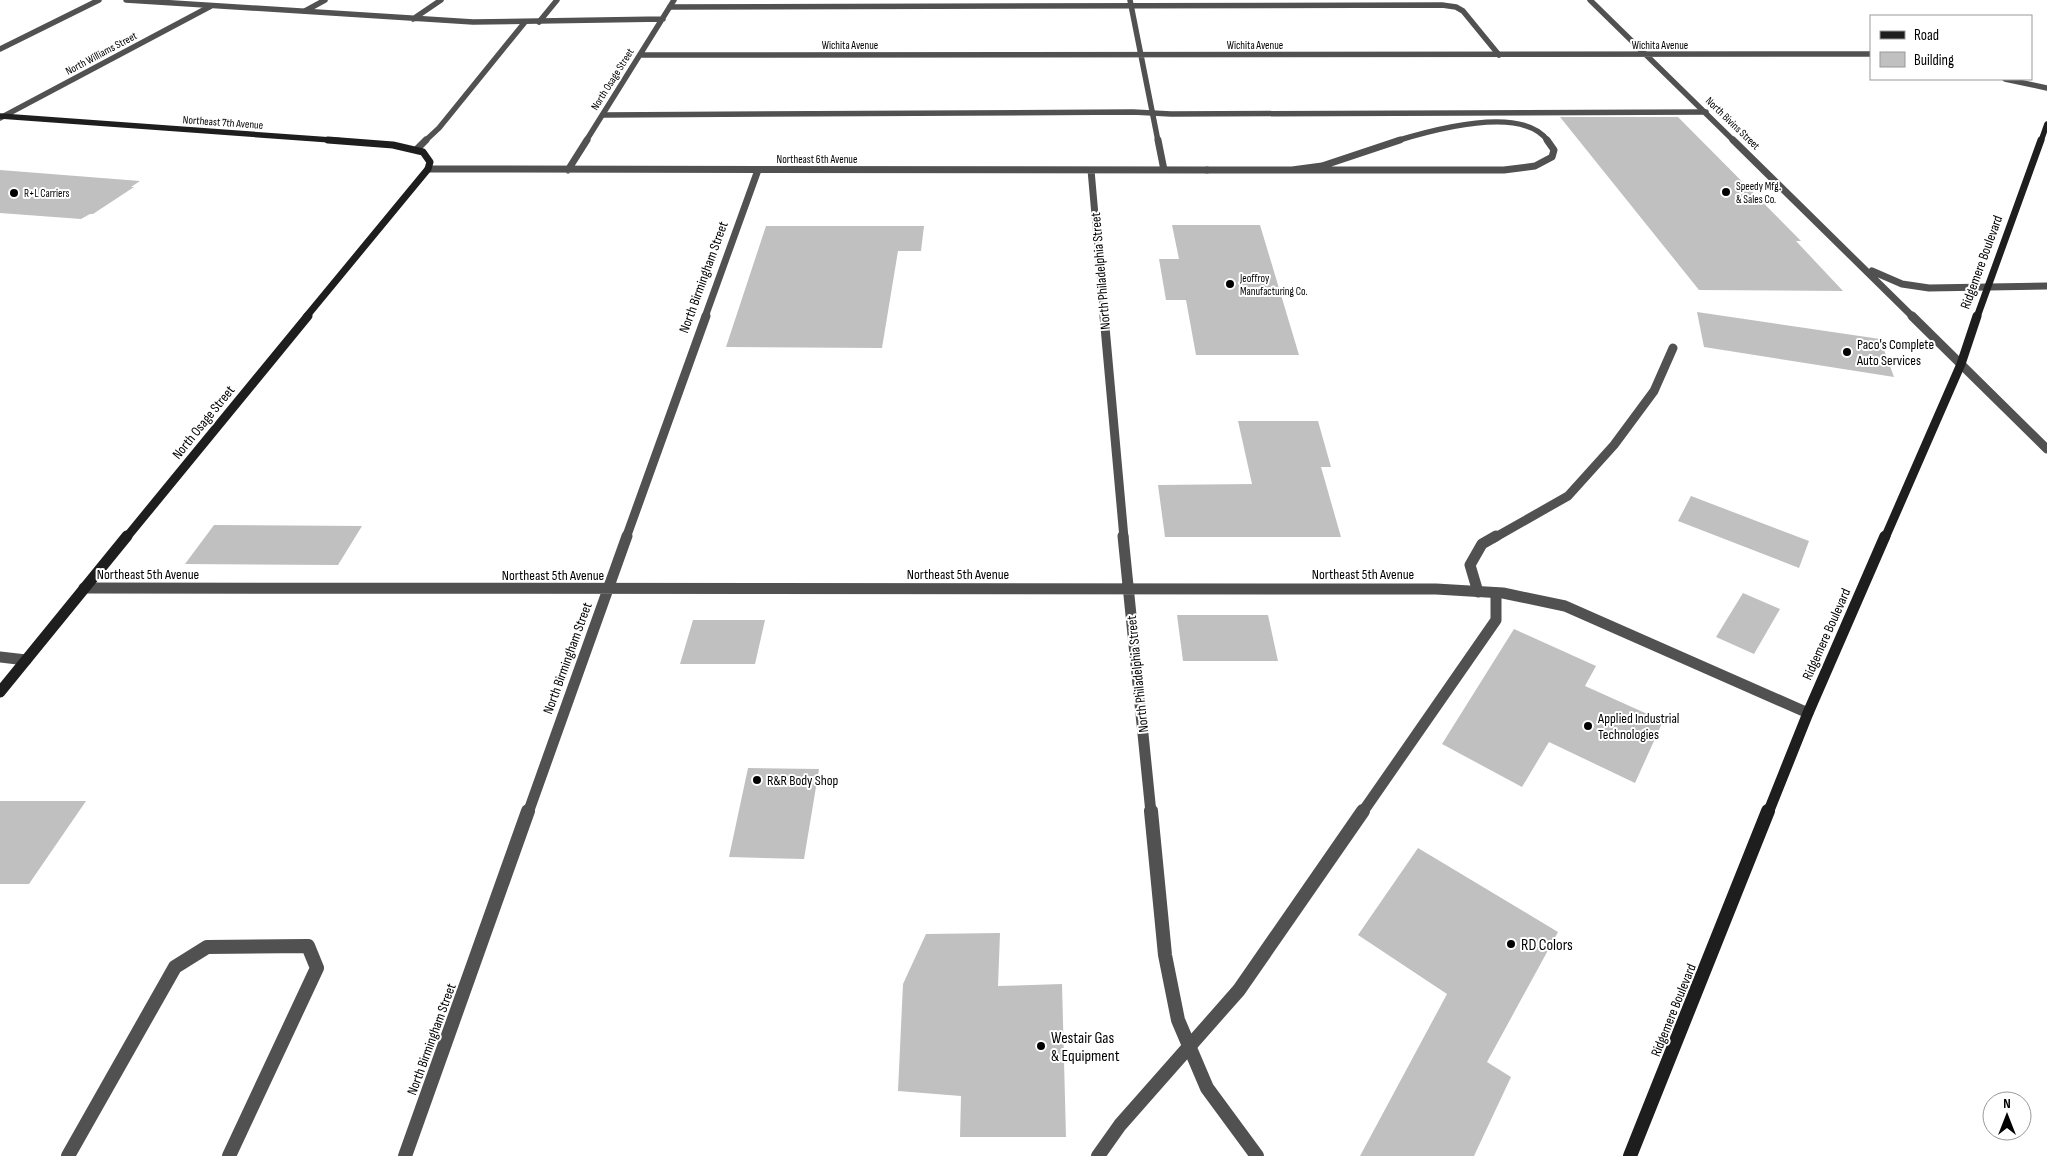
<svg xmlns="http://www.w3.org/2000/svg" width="2047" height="1156" font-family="'Sofia Sans Condensed',sans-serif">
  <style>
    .building { fill: #c0c0c0 }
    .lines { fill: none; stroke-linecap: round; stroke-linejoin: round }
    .lane-far4 { stroke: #515151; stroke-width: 5.5 }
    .lane-far3 { stroke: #515151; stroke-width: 7 }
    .lane-far2 { stroke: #515151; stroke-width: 9 }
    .lane-far1 { stroke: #515151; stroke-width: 11 }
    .lane { stroke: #515151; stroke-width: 14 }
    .street-far4 { stroke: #515151; stroke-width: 5.5 }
    .street-far3 { stroke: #515151; stroke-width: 7 }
    .street-far2 { stroke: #515151; stroke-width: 9 }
    .street-far1 { stroke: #515151; stroke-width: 11 }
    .street { stroke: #515151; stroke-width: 14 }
    .secondary-far4 { stroke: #1e1e1e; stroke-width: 5.5 }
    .secondary-far3 { stroke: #1e1e1e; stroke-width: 7 }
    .secondary-far2 { stroke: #1e1e1e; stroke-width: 9 }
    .secondary-far1 { stroke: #1e1e1e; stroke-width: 11 }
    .secondary { stroke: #1e1e1e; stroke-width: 14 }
    .poi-dot { fill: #000; stroke: #fff; stroke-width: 2 }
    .labels { text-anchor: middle; stroke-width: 4; stroke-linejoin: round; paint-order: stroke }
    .far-street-label { font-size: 11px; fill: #000; stroke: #fff }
    .far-poi-label { font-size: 11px; fill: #000; stroke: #fff; text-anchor: start }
    .street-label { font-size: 14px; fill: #000; stroke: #fff }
    .poi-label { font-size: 14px; fill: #000; stroke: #fff; text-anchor: start }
    .near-poi-label { font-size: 16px; fill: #000; stroke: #fff; text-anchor: start }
  </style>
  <rect width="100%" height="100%" fill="#fff"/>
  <path class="building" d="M 1560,117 L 1678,117 L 1801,241 L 1796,241 L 1843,291 L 1699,290 Z
    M 0,170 L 140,181 L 131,187 L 134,187 L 93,214 L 90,214 L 81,219 L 0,213 Z
    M 1172,225 L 1260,225 L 1299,355 L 1196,355 L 1186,300 L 1166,300 L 1159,259 L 1179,259 Z
    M 766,226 L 924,226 L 921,251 L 898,251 L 882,348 L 726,347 Z
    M 1697,312 L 1880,339 L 1894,377 L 1704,347 Z
    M 1238,421 L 1318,421 L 1331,467 L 1321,467 L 1341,537 L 1165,537 L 1158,485 L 1252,484 Z
    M 1691,496 L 1809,541 L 1799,568 L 1678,521 Z
    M 214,525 L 362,526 L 338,565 L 185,564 Z
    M 1743,593 L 1780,609 L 1754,654 L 1716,637 Z
    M 1177,615 L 1268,615 L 1278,661 L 1183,661 Z
    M 693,620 L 765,620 L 755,664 L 680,664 Z
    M 1514,629 L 1596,666 L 1585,686 L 1663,721 L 1635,783 L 1549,742 L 1522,787 L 1442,744 Z
    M 748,768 L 819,769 L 804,859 L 729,857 Z
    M 0,801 L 86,801 L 29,884 L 0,884 Z
    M 1418,848 L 1558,932 L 1487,1062 L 1511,1077 L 1474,1156 L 1360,1156 L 1447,994 L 1358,935 Z
    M 1000,933 L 998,986 L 1062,984 L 1066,1137 L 960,1137 L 961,1096 L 898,1091 L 903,984 L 926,934 Z"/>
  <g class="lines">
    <path class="lane-far4" d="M 670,7 L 1442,5 L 1456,7 L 1463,11 L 1499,55
      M 305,11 L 325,0
      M 539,22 L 557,0
      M 0,49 L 99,0
      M 603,115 L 1133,112 L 1171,114 L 1706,112
      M 425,141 L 439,128 L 525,22
      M 1396,141 C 1432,130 1522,104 1548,141"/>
    <path class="lane-far3" d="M 417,149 L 426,140
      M 1207,170 L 1292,170
      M 1292,170 L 1504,170 L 1535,166 L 1552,157 L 1554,150 L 1547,140
      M 1292,170 L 1322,166 L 1400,140"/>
    <path class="lane-far2" d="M 1494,538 L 1568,496 L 1614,445 L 1654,391 L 1673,348"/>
    <path class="lane-far1" d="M 1478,592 L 1470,565 L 1482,544 L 1496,536
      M 1362,813 L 1496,620 L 1496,593"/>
    <path class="lane" d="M 68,1156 L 175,967 L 207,947 L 308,946 L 317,968 L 229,1156
      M 1098,1156 L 1120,1125 L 1239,990 L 1363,811"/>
    <path class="street-far4" d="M 126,0 L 473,22 L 663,19
      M 1130,0 L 1158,141
      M 1590,0 L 1734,141
      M 413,19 L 441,0
      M 640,55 L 1871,54
      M 2005,79 L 2047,88
      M 0,118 L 211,6
      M 586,141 L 674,0"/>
    <path class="street-far3" d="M 1158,140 L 1164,170
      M 1733,140 L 1913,317
      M 428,169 L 1207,170
      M 568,170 L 587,140
      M 1091,170 L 1104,317
      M 1872,271 L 1902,284 L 1929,288 L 2047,286
      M 705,317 L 758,170"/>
    <path class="street-far2" d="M 1104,316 L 1124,538
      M 1912,316 L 2047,449
      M 626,538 L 706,316"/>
    <path class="street-far1" d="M 1123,536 L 1151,813
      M 84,588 L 1436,589 L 1503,593 L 1565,606 L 1808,713
      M 0,657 L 26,660
      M 528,813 L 627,536"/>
    <path class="street" d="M 1151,811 L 1165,955 L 1178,1020 L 1207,1088 L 1257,1156
      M 405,1156 L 528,811"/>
    <path class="secondary-far4" d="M 0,116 L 345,141
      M 2041,141 L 2047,124"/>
    <path class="secondary-far3" d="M 306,317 L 428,169 L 430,162 L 423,152 L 393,145 L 328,140
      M 1977,317 L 2041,140"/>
    <path class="secondary-far2" d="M 126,538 L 308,316
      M 1885,538 L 1961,364 L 1977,316"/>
    <path class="secondary-far1" d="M 0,692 L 127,536
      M 1768,813 L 1808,713 L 1885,536"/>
    <path class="secondary" d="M 1630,1156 L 1768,811"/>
  </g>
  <g class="poi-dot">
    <circle cx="1726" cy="192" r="5"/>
    <circle cx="14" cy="193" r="5"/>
    <circle cx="1230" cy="284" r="5"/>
    <circle cx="1847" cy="352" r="5"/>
    <circle cx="1588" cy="726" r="5"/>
    <circle cx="757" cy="780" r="5"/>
    <circle cx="1511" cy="944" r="5"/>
    <circle cx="1041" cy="1046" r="5"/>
  </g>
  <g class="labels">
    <g class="far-street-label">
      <text x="850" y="49">Wichita Avenue</text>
      <text x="1255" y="49">Wichita Avenue</text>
      <text x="1660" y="49">Wichita Avenue</text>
      <text transform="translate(101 53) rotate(-28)" y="4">North Williams Street</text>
      <text transform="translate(612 79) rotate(-58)" y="4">North Osage Street</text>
      <text transform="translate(223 122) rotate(4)" y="4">Northeast 7th Avenue</text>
      <text transform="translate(1733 123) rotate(44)" y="4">North Bivins Street</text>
      <text x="817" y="163">Northeast 6th Avenue</text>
    </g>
    <g class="far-poi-label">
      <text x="1736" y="190">Speedy Mfg.<tspan x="1736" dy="13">&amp; Sales Co.</tspan></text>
      <text x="24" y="197">R+L Carriers</text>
      <text x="1240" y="282">Jeoffroy<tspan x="1240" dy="13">Manufacturing Co.</tspan></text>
    </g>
    <g class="street-label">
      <text transform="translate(1981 262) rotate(-70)" y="5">Ridgemere Boulevard</text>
      <text transform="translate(1100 271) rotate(-95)" y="5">North Philadelphia Street</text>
      <text transform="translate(703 277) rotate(-70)" y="5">North Birmingham Street</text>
      <text transform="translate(203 422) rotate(-51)" y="5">North Osage Street</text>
      <text x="148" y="579">Northeast 5th Avenue</text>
      <text x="958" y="579">Northeast 5th Avenue</text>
      <text x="1363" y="579">Northeast 5th Avenue</text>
      <text x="553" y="580">Northeast 5th Avenue</text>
      <text transform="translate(1826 634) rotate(-66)" y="5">Ridgemere Boulevard</text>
      <text transform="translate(567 658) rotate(-70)" y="5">North Birmingham Street</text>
      <text transform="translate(1137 674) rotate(-96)" y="5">North Philadelphia Street</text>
      <text transform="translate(1673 1010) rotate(-68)" y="5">Ridgemere Boulevard</text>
      <text transform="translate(431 1039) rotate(-70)" y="5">North Birmingham Street</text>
    </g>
    <g class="poi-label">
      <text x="1857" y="349">Paco's Complete<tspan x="1857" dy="16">Auto Services</tspan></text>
      <text x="1598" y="723">Applied Industrial<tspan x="1598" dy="16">Technologies</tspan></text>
      <text x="767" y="785">R&amp;R Body Shop</text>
    </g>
    <g class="near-poi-label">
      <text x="1521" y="950">RD Colors</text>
      <text x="1051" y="1043">Westair Gas<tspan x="1051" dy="18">&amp; Equipment</tspan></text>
    </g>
  </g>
  <rect x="1870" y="15" width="162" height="65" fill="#ffffff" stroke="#999999"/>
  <rect x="1880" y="31" width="25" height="8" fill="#1e1e1e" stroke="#999999"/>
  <text x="1914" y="40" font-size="15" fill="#000000">Road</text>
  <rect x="1880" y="52" width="25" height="15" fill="#c0c0c0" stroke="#999999"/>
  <text x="1914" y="65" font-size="15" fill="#000000">Building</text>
  <g transform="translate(2007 1116)"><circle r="24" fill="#ffffff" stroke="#999999"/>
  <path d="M0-4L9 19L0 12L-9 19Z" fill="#000000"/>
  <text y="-8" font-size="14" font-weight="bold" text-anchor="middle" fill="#000000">N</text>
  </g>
</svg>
